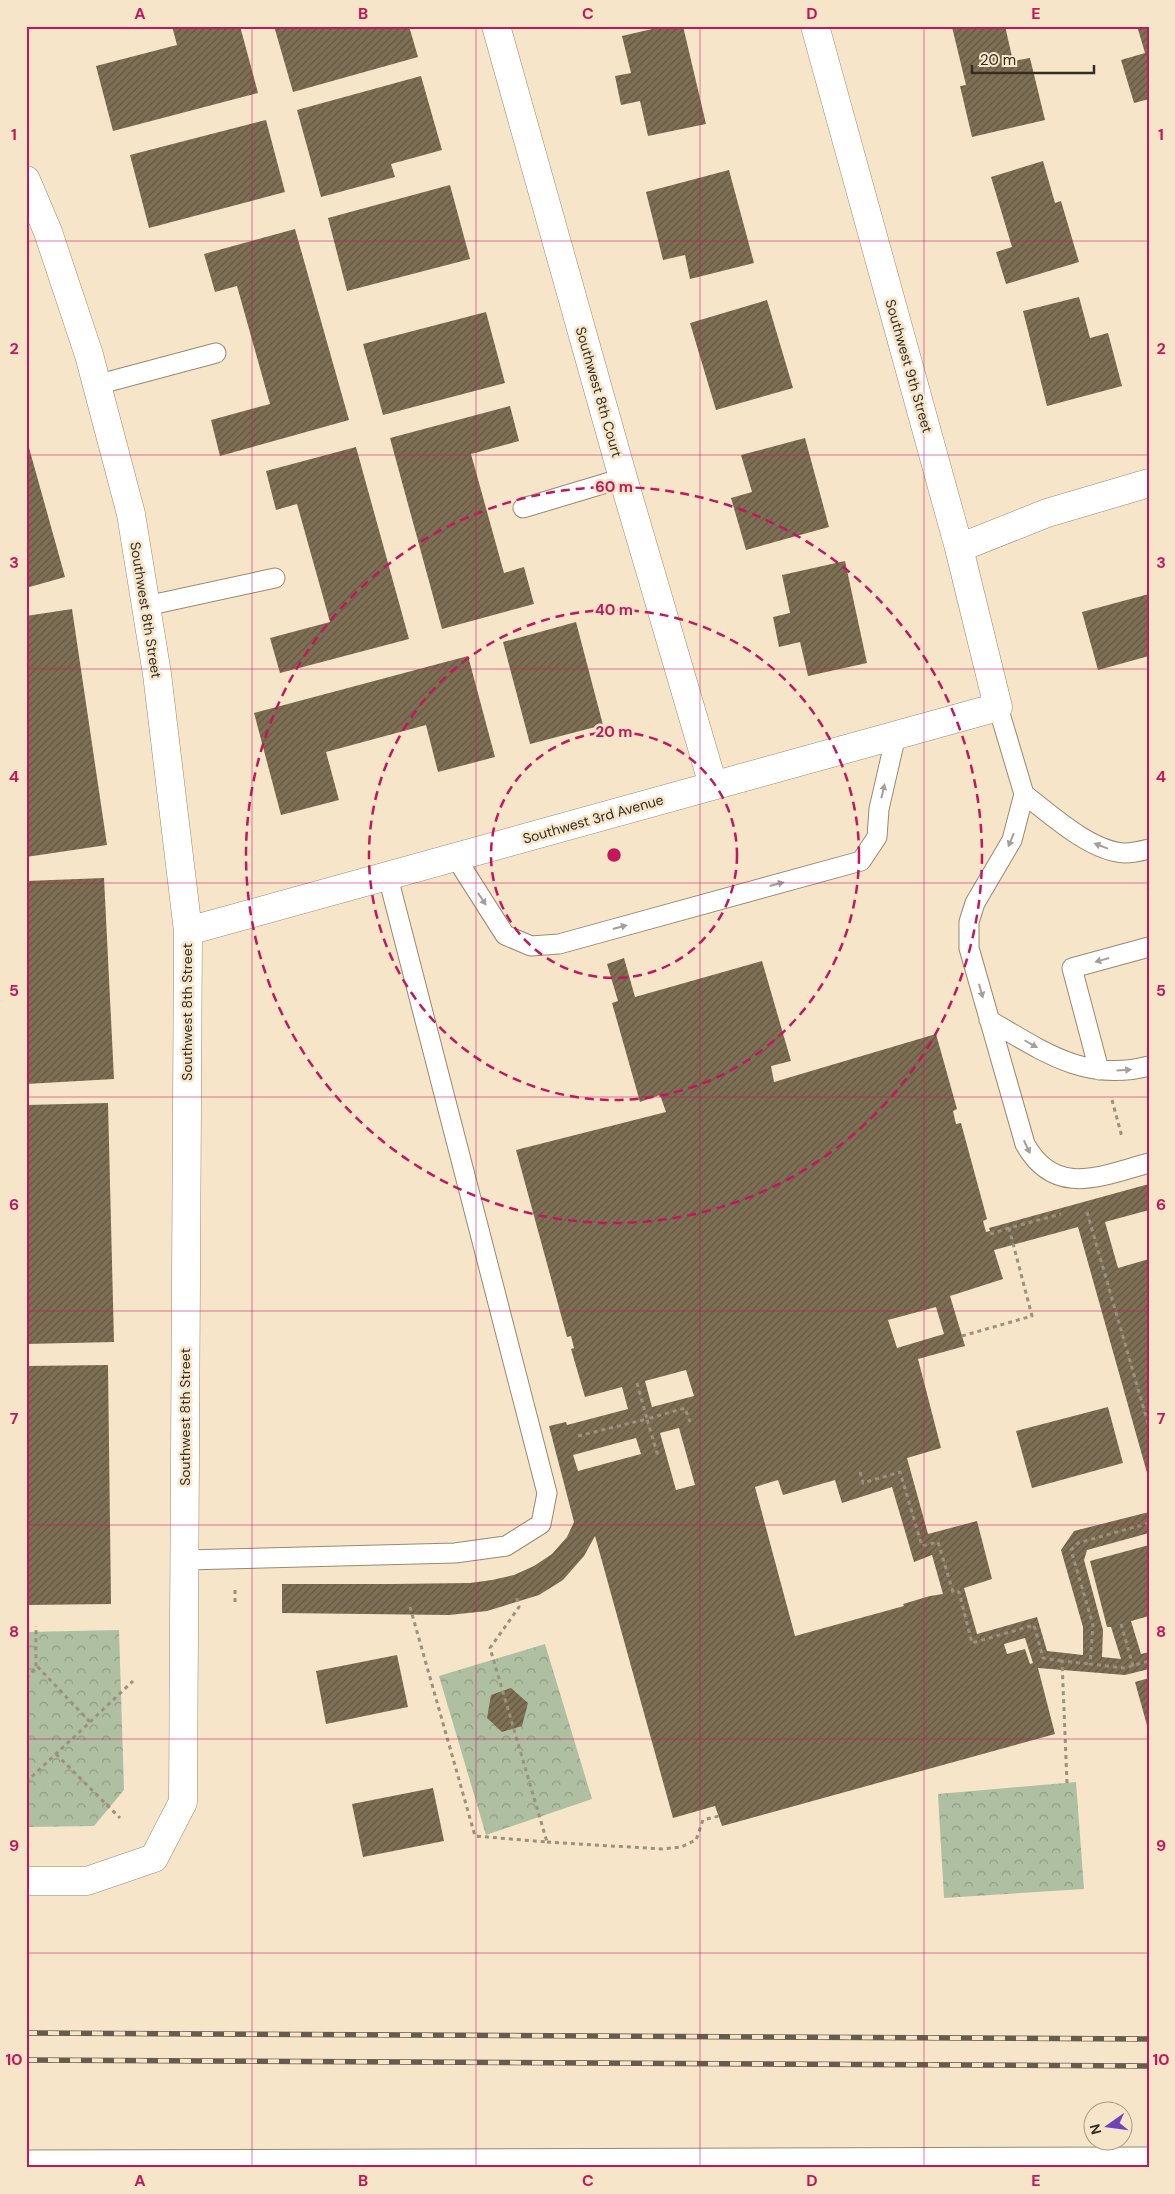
<svg xmlns="http://www.w3.org/2000/svg" width="1175" height="2194" font-family="'DM Sans',sans-serif">
  <style>
    .park { fill: url(#park-crowns) }
    .building { fill: url(#building-hatch); fill-rule: evenodd }
    .lines { fill: none; stroke-linecap: round; stroke-linejoin: round }
    .service-casing { stroke: #99896f; stroke-width: 21 }
    .minor-casing { stroke: #99896f; stroke-width: 29 }
    .path { stroke: #9c917c; stroke-width: 3; stroke-dasharray: 4 4; stroke-linecap: butt }
    .service { stroke: #fff; stroke-width: 19 }
    .minor { stroke: #fff; stroke-width: 28 }
    .rail-casing { stroke: #655c4d; stroke-width: 5.5 }
    .rail { stroke: #f6e5c9; stroke-width: 4; stroke-dasharray: 11; stroke-linecap: butt }
    .oneway { fill: #a3a09c }
    .grid { fill: none; stroke: #c2185b; stroke-width: 1; stroke-opacity: 0.55 }
    .ring { fill: none; stroke: #c2185b; stroke-width: 2.5; stroke-dasharray: 9 6 }
    .labels { text-anchor: middle; stroke-width: 5; stroke-linejoin: round; paint-order: stroke }
    .street-label { font-size: 14px; fill: #332d22; stroke: #f6e5c9 }
    .centre { fill: #c2185b; stroke: #f6e5c9; stroke-width: 2.5 }
    .ring-label { font-size: 15px; text-anchor: middle; font-weight: bold; fill: #c2185b; stroke: #f6e5c9; stroke-width: 5; stroke-linejoin: round; paint-order: stroke }
    .neatline { fill: none; stroke: #c2185b; stroke-width: 2 }
    .grid-label { font-size: 16px; text-anchor: middle; font-weight: bold; fill: #c2185b }
  </style>
  <defs>
    <pattern id="park-crowns" width="20" height="18" patternUnits="userSpaceOnUse" patternTransform="scale(1.25)"><rect width="20" height="18" fill="#afc0a2"/><path d="M2 6a3 3 0 1 1 6 0M12 15a3 3 0 1 1 6 0" fill="none" stroke="#8f9c84"/></pattern>
    <pattern id="building-hatch" width="6" height="6" patternUnits="userSpaceOnUse" patternTransform="scale(1.25)"><rect width="6" height="6" fill="#7e6f55"/><path d="M-1 1l2-2M0 6l6-6M5 7l2-2" fill="none" stroke="#625742"/></pattern>
  </defs>
  <rect width="100%" height="100%" fill="#f6e5c9"/>
  <path class="park" d="M 119,1630 L 124,1790 L 94,1826 L 26,1827 L 26,1632 Z
    M 545,1644 L 592,1799 L 486,1835 L 439,1676 Z
    M 1076,1782 L 1084,1889 L 944,1898 L 938,1794 Z"/>
  <path class="building" d="M 172,26 L 240,26 L 258,93 L 113,131 L 96,66 L 177,45 Z
    M 274,26 L 409,26 L 418,57 L 293,92 Z
    M 665,26 L 683,26 L 706,124 L 648,136 L 640,101 L 621,105 L 615,76 L 631,73 L 622,36 Z
    M 957,26 L 1005,26 L 1013,61 L 1030,58 L 1045,120 L 972,137 L 960,86 L 966,85 L 952,27 Z
    M 1137,26 L 1149,26 L 1149,99 L 1134,103 L 1121,60 L 1145,53 Z
    M 421,76 L 442,150 L 391,164 L 395,177 L 321,197 L 297,110 Z
    M 266,120 L 285,192 L 149,228 L 130,155 Z
    M 1043,161 L 1055,203 L 1061,201 L 1079,262 L 1006,284 L 996,252 L 1012,247 L 991,177 Z
    M 729,170 L 754,263 L 690,279 L 685,255 L 663,260 L 646,192 Z
    M 450,185 L 470,259 L 347,291 L 328,218 Z
    M 295,229 L 349,420 L 220,456 L 211,420 L 270,404 L 237,286 L 215,292 L 204,254 Z
    M 1079,297 L 1090,338 L 1108,333 L 1122,386 L 1047,406 L 1023,311 Z
    M 767,300 L 793,388 L 716,410 L 690,323 Z
    M 486,312 L 505,383 L 383,415 L 363,344 Z
    M 510,406 L 519,441 L 471,454 L 504,573 L 524,567 L 534,604 L 442,629 L 390,438 Z
    M 26,437 L 65,577 L 26,588 Z
    M 805,438 L 829,527 L 746,550 L 731,498 L 752,492 L 741,455 Z
    M 356,447 L 409,639 L 280,673 L 270,638 L 330,622 L 297,504 L 276,510 L 266,471 Z
    M 845,561 L 867,663 L 808,676 L 800,642 L 779,647 L 773,617 L 790,613 L 782,575 Z
    M 1149,594 L 1149,656 L 1098,670 L 1082,612 Z
    M 72,609 L 107,845 L 26,857 L 26,616 Z
    M 576,622 L 603,725 L 530,744 L 503,642 Z
    M 468,656 L 495,757 L 438,772 L 426,725 L 326,752 L 339,800 L 281,815 L 254,713 Z
    M 104,878 L 114,1079 L 26,1084 L 26,881 Z
    M 624,958 L 635,997 L 762,961 L 791,1061 L 771,1066 L 774,1082 L 936,1034 L 957,1109 L 953,1111 L 956,1124 L 961,1123 L 987,1219 L 983,1221 L 986,1232 L 990,1231 L 989,1228 L 1149,1184 L 1149,1210 L 1105,1222 L 1118,1268 L 1149,1259 L 1149,1480 L 1078,1227 L 994,1250 L 1003,1279 L 950,1296 L 965,1346 L 918,1359 L 941,1448 L 907,1458 L 928,1534 L 977,1521 L 992,1579 L 964,1588 L 977,1634 L 1037,1617 L 1047,1651 L 1083,1655 L 1083,1627 L 1061,1550 L 1074,1531 L 1149,1512 L 1149,1533 L 1087,1550 L 1084,1560 L 1103,1630 L 1102,1657 L 1121,1659 L 1111,1627 L 1107,1627 L 1090,1561 L 1149,1545 L 1149,1616 L 1131,1621 L 1141,1654 L 1149,1652 L 1149,1669 L 1125,1675 L 1038,1668 L 1055,1734 L 722,1826 L 715,1806 L 673,1818 L 595,1536 L 584,1556 L 563,1580 L 539,1595 L 487,1611 L 449,1615 L 282,1613 L 282,1584 L 392,1584 L 470,1583 L 492,1580 L 514,1575 L 534,1566 L 552,1554 L 567,1537 L 574,1522 L 549,1426 L 566,1422 L 567,1425 L 628,1409 L 622,1387 L 585,1397 L 571,1349 L 574,1348 L 571,1336 L 567,1337 L 516,1150 L 666,1112 L 660,1095 L 640,1102 L 612,1003 L 618,1001 L 607,964 ZM 936,1307 L 944,1334 L 897,1348 L 888,1320 ZM 686,1370 L 694,1396 L 652,1407 L 645,1381 ZM 679,1428 L 695,1485 L 676,1490 L 660,1433 ZM 636,1438 L 641,1454 L 578,1471 L 573,1455 ZM 778,1480 L 783,1495 L 835,1480 L 842,1503 L 892,1487 L 914,1562 L 932,1555 L 943,1594 L 930,1596 L 903,1604 L 904,1606 L 795,1636 L 755,1487 ZM 1025,1638 L 1033,1663 L 1030,1664 L 1025,1649 L 1007,1654 L 1004,1644 Z
    M 108,1103 L 114,1342 L 26,1344 L 26,1105 Z
    M 108,1365 L 111,1604 L 26,1605 L 26,1366 Z
    M 1108,1407 L 1123,1463 L 1032,1488 L 1016,1431 Z
    M 397,1655 L 408,1707 L 326,1724 L 316,1671 Z
    M 1149,1678 L 1149,1729 L 1148,1729 L 1135,1682 Z
    M 511,1688 L 528,1703 L 522,1726 L 502,1732 L 487,1718 L 491,1695 Z
    M 433,1788 L 444,1841 L 363,1857 L 352,1804 Z"/>
  <g class="lines">
    <defs>
      <path id="service" d="M 96,385 L 216,353
        M 523,508 L 623,478
        M 146,606 L 275,578
        M 998,707 L 1024,794 L 1012,840 L 975,903 L 969,922 L 969,948 L 1025,1144 C 1055,1198 1101,1176 1149,1163
        M 1024,794 C 1050,814 1091,852 1125,853 C 1133,853 1141,851 1149,849
        M 456,858 L 505,935 L 531,946 L 559,944 L 861,861 L 877,837 L 879,809 L 896,735
        M 989,1020 C 1041,1050 1085,1083 1149,1066
        M 1099,1070 L 1072,968 L 1149,947
        M 185,1560 L 455,1553 L 506,1546 L 541,1524 L 547,1493 L 388,877
        M 26,2160 L 1149,2157"/>
      <path id="minor" d="M 496,26 L 623,478 L 713,785
        M 26,180 L 48,232 L 89,355 L 131,514 L 157,674 L 188,931 L 183,1802 L 154,1858 L 87,1881 L 26,1881
        M 959,548 L 1047,513 L 1149,483
        M 188,931 L 998,707 L 959,548 L 815,26"/>
    </defs>
    <use href="#service" class="service-casing"/>
    <use href="#minor" class="minor-casing"/>
    <path class="path" d="M 1112,1100 L 1122,1137
      M 1087,1212 L 1149,1427
      M 990,1234 L 1009,1228
      M 962,1336 L 1032,1316 L 1009,1228 L 1061,1214
      M 637,1383 L 647,1419 L 685,1408 L 690,1422
      M 578,1436 L 647,1419 L 658,1456
      M 860,1472 L 863,1483 L 900,1472 L 922,1546 L 938,1542 L 953,1592 L 959,1592 L 972,1643 L 1034,1625 L 1043,1658 L 1062,1661
      M 1149,1523 L 1078,1543 L 1071,1550 L 1093,1625 L 1090,1664 L 1124,1668 L 1149,1661
      M 235,1590 L 235,1602
      M 410,1607 L 475,1836 L 547,1842 L 490,1648 L 519,1607 L 516,1596
      M 1121,1624 L 1133,1666
      M 26,1678 L 36,1668 L 36,1626
      M 90,1722 L 133,1681
      M 56,1754 L 120,1818
      M 26,1782 L 90,1722 L 36,1665
      M 1067,1783 L 1062,1661 L 1090,1664
      M 547,1842 L 662,1849 L 681,1847 L 696,1840 L 703,1820 L 719,1816"/>
    <use href="#service" class="service"/>
    <use href="#minor" class="minor"/>
    <defs>
      <path id="rail" d="M 26,2033 L 1149,2039
        M 26,2060 L 1149,2066"/>
    </defs>
    <use href="#rail" class="rail-casing"/>
    <use href="#rail" class="rail"/>
  </g>
  <defs><path id="oneway-solid" d="M-6-.8H1V-3.2L6.5 0L1 3.2V.8H-6Z" transform="scale(1.25)"/></defs>
  <g class="oneway">
    <use href="#oneway-solid" transform="translate(883 791) rotate(-77)"/>
    <use href="#oneway-solid" transform="translate(1011 840) rotate(112)"/>
    <use href="#oneway-solid" transform="translate(1101 846) rotate(-159)"/>
    <use href="#oneway-solid" transform="translate(777 884) rotate(-15)"/>
    <use href="#oneway-solid" transform="translate(482 899) rotate(57)"/>
    <use href="#oneway-solid" transform="translate(620 927) rotate(-15)"/>
    <use href="#oneway-solid" transform="translate(1102 960) rotate(164)"/>
    <use href="#oneway-solid" transform="translate(981 991) rotate(74)"/>
    <use href="#oneway-solid" transform="translate(1031 1044) rotate(30)"/>
    <use href="#oneway-solid" transform="translate(1124 1070) rotate(-4)"/>
    <use href="#oneway-solid" transform="translate(1027 1147) rotate(65)"/>
  </g>
  <path class="grid" d="M 252,26 L 252,2168M 476,26 L 476,2168M 700,26 L 700,2168M 924,26 L 924,2168M 26,241 L 1149,241M 26,455 L 1149,455M 26,669 L 1149,669M 26,883 L 1149,883M 26,1097 L 1149,1097M 26,1311 L 1149,1311M 26,1525 L 1149,1525M 26,1739 L 1149,1739M 26,1953 L 1149,1953"/>
  <g class="ring">
    <circle cx="614" cy="855" r="123"/>
    <circle cx="614" cy="855" r="245"/>
    <circle cx="614" cy="855" r="368"/>
  </g>
  <g class="labels">
    <g class="street-label">
      <text transform="translate(909 366) rotate(74)" y="5">Southwest 9th Street</text>
      <text transform="translate(599 392) rotate(74)" y="5">Southwest 8th Court</text>
      <text transform="translate(146 610) rotate(81)" y="5">Southwest 8th Street</text>
      <text transform="translate(593 819) rotate(-16)" y="5">Southwest 3rd Avenue</text>
      <text transform="translate(187 1012) rotate(-90)" y="5">Southwest 8th Street</text>
      <text transform="translate(185 1417) rotate(-90)" y="5">Southwest 8th Street</text>
    </g>
  </g>
  <circle cx="614" cy="855" r="8" class="centre"/>
  <g class="ring-label">
    <text x="614" y="492">60 m</text>
    <text x="614" y="615">40 m</text>
    <text x="614" y="737">20 m</text>
  </g>
  <rect width="1175" height="2194" fill="none" stroke="#f6e5c9" stroke-width="55"/>
  <g transform="translate(1108 2126) rotate(256)"><circle r="24" fill="#f6e5c9" stroke="#a89b86"/>
  <path d="M0-4L9 19L0 12L-9 19Z" fill="#7042ba"/>
  <text y="-8" font-size="14" font-weight="bold" text-anchor="middle" fill="#332d22">N</text>
  </g>
  <path d="M972 65v8h122v-8" fill="none" stroke="#332d22" stroke-width="2.5"/>
  <text x="980" y="65" font-size="15" fill="#332d22" stroke="#f6e5c9" stroke-width="4" paint-order="stroke">20 m</text>
  <rect x="28" y="28" width="1120" height="2138" class="neatline"/>
  <g class="grid-label">
    <text x="140" y="19">A</text>
    <text x="363" y="19">B</text>
    <text x="588" y="19">C</text>
    <text x="812" y="19">D</text>
    <text x="1036" y="19">E</text>
    <text x="14" y="140">1</text>
    <text x="1161" y="140">1</text>
    <text x="14" y="354">2</text>
    <text x="1161" y="354">2</text>
    <text x="14" y="568">3</text>
    <text x="1161" y="568">3</text>
    <text x="14" y="782">4</text>
    <text x="1161" y="782">4</text>
    <text x="14" y="996">5</text>
    <text x="1161" y="996">5</text>
    <text x="14" y="1210">6</text>
    <text x="1161" y="1210">6</text>
    <text x="14" y="1424">7</text>
    <text x="1161" y="1424">7</text>
    <text x="14" y="1637">8</text>
    <text x="1161" y="1637">8</text>
    <text x="14" y="1851">9</text>
    <text x="1161" y="1851">9</text>
    <text x="14" y="2065">10</text>
    <text x="1161" y="2065">10</text>
    <text x="140" y="2186">A</text>
    <text x="363" y="2186">B</text>
    <text x="588" y="2186">C</text>
    <text x="812" y="2186">D</text>
    <text x="1036" y="2186">E</text>
  </g>
</svg>
